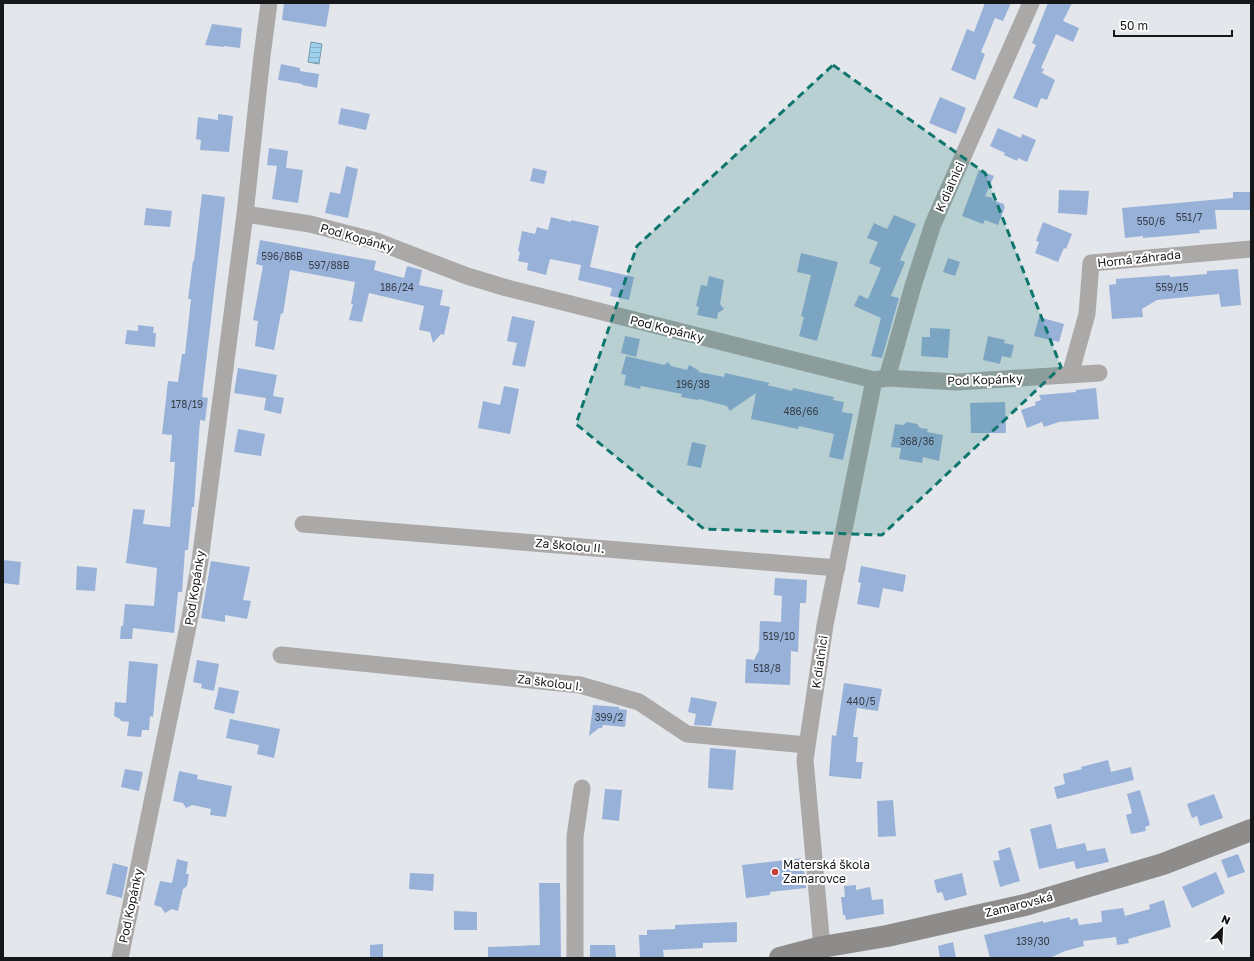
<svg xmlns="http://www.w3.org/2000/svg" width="1254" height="961" font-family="'Golos Text',sans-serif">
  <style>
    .water { fill: url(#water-rules); stroke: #7599ac }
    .building { fill: #98b1d9 }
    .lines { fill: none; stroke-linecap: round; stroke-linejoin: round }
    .minor { stroke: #aba8a8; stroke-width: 17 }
    .secondary { stroke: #8e8b8b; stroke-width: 22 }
    .marked { fill: #0f766e; fill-opacity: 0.2; stroke: #0f766e; stroke-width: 3; stroke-dasharray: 8 5; stroke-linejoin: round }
    .poi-dot { fill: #ca3b3b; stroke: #fff; stroke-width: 1.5 }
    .labels { text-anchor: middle; stroke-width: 4; stroke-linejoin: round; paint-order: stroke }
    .number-label { font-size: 10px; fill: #363e48 }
    .street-label { font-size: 12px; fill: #161718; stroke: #fff }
    .poi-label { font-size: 12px; fill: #161718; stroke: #fff; text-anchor: start }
  </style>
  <defs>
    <pattern id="water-rules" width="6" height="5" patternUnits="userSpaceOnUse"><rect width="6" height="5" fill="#9ed1ec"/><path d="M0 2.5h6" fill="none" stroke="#87b3ca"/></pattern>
  </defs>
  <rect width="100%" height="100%" fill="#e3e6ea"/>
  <path class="water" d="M 311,42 L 322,44 L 319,64 L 308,62 Z"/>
  <path class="building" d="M 284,3 L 330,3 L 326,27 L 282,20 Z
    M 985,3 L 1011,3 L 1003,21 L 995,18 L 981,52 L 985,54 L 975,80 L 951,70 L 967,29 L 974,32 Z
    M 1048,3 L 1072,3 L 1063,21 L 1079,28 L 1073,42 L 1056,34 L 1041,68 L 1044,69 L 1042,73 L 1055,80 L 1047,100 L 1041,98 L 1037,108 L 1013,98 L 1036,45 L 1032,43 Z
    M 212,24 L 242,28 L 240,48 L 224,46 L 224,47 L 205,45 Z
    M 281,64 L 300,68 L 300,71 L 319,74 L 317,88 L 302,85 L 302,84 L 278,80 Z
    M 940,97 L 966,108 L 956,134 L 929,123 Z
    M 341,108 L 370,114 L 366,130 L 338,124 Z
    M 218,114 L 233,116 L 229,152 L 200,150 L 201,140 L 196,139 L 198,117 L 218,120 Z
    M 998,128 L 1021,138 L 1022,134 L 1036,140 L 1027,162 L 1018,158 L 1017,161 L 1004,155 L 1005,153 L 990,146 Z
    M 269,148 L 288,151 L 286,168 L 279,167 L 303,170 L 298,203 L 272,199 L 277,166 L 267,165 Z
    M 346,166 L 358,169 L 348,218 L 325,213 L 330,192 L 340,194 Z
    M 533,168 L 547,171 L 544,184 L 530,181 Z
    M 979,170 L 994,176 L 985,196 L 993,198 L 992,200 L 1004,204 L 1004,206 L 1005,207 L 998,225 L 985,220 L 983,224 L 962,216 Z
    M 1059,190 L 1089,191 L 1087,215 L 1058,213 Z
    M 1233,192 L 1251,192 L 1251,210 L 1215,210 L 1217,229 L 1199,230 L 1200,233 L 1143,238 L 1143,236 L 1125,238 L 1122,208 L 1233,198 Z
    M 202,194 L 225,197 L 202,397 L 208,398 L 205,421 L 200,420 L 194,507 L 192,507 L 188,550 L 185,550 L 182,592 L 178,592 L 174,633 L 133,628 L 132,639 L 120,639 L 121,626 L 123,626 L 125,604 L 154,606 L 157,568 L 126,563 L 133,509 L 145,510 L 143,524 L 170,527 L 175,462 L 170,462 L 172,435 L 162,434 L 168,381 L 178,382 L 182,354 L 185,354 L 191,299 L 188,299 L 193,261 L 194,261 Z
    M 146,208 L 172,211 L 170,227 L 144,225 Z
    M 894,215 L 916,224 L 900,260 L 905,262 L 891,296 L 899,298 L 882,358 L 871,356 L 881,318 L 854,306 L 859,295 L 868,299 L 881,268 L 869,263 L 878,242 L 867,238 L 874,223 L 887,229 Z
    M 551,217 L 571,222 L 571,220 L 599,226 L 590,267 L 634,277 L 629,300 L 610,296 L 612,288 L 578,280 L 581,265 L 550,259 L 546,275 L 527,270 L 528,263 L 518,261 L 520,252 L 518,251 L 522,231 L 535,234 L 537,227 L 548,230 Z
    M 1043,222 L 1072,234 L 1066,249 L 1064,248 L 1058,262 L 1035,253 L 1039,242 L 1036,241 Z
    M 260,240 L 376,261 L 374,270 L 404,278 L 407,266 L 422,270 L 419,285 L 443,290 L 440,305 L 450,307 L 444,335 L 441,334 L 433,343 L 430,332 L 419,330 L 424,306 L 369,293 L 362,322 L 349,320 L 353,304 L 351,304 L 355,282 L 290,270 L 283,314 L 281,313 L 274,350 L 255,346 L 258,321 L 253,320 L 263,266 L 256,264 Z
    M 801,253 L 838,262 L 817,341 L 799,336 L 804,317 L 801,316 L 811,275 L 797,272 Z
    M 948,258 L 960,262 L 955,276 L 943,272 Z
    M 1238,269 L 1241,305 L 1221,307 L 1219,294 L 1157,300 L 1142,309 L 1143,317 L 1112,319 L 1109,285 L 1116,284 L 1116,279 L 1170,275 L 1170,277 L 1207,274 L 1207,271 Z
    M 709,276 L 724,280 L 720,304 L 724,309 L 718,313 L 717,319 L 697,315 L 699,307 L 696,306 L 701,285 L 707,286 Z
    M 512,316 L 535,321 L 525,367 L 512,365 L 517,343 L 507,341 Z
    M 1039,317 L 1064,324 L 1059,342 L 1034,336 Z
    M 138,325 L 154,327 L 153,333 L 156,333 L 155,347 L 125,344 L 127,330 L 138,331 Z
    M 930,328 L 950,329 L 948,358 L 921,356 L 922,337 L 930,337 Z
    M 625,336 L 640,339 L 636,357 L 621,353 Z
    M 988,336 L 1005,340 L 1004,343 L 1014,345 L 1011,358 L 1002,356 L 1000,364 L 983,360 Z
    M 626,356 L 664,365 L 668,362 L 671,366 L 687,370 L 689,365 L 698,370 L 699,372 L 724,377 L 725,373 L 770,383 L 767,385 L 792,391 L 793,388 L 834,397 L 833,400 L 844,402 L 842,412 L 853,414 L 843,460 L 829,457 L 834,434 L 799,426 L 798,429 L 751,419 L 756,393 L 730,411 L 727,406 L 699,399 L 698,400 L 681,397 L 682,394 L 641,386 L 640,389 L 624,385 L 626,375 L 621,374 Z
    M 238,368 L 277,375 L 273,396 L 284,398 L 281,414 L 264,410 L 266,398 L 234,393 Z
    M 504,386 L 519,389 L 510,434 L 478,428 L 483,401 L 500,405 Z
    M 1096,388 L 1099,419 L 1059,422 L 1044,427 L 1042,422 L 1027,428 L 1021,410 L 1036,405 L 1035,402 L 1041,400 L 1039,395 L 1076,392 L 1076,390 Z
    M 1005,402 L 1006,433 L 971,433 L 970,403 Z
    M 907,422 L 917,424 L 920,428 L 928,429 L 927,432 L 943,435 L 939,461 L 923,457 L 922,463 L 899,459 L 901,448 L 891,447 L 895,424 L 903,425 Z
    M 238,429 L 265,434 L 261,456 L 234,452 Z
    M 692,442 L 706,445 L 701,468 L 687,465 Z
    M 3,560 L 21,562 L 19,585 L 3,583 Z
    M 211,561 L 250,567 L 243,600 L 251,601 L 247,619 L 225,615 L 225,622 L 201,618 Z
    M 77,566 L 97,568 L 95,591 L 76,590 Z
    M 861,566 L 906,575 L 903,592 L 883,588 L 879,608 L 857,604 L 861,583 L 858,582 Z
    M 775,578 L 807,580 L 806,603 L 800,603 L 798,652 L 791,651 L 790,685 L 745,683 L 746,659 L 754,660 L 759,650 L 760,621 L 781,622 L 782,596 L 774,595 Z
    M 197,660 L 219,664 L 214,691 L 201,688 L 202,684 L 193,682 Z
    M 129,661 L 158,664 L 153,717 L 150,716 L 149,730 L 142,730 L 141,737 L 127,736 L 129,722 L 121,721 L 120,719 L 114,716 L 115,702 L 126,703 Z
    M 844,683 L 882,689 L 878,711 L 857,708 L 853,737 L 858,737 L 856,762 L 863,762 L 861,779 L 829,776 L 832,735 L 836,736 Z
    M 219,687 L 239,691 L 234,714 L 214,709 Z
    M 691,697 L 717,702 L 711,726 L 694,725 L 696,714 L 688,712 Z
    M 593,705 L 619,707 L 619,709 L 627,710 L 625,727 L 603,725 L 602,728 L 599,728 L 589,736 Z
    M 230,719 L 280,729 L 274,758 L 257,754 L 259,745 L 226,738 Z
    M 710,748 L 736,750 L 733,790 L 708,788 Z
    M 1108,760 L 1111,772 L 1131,767 L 1134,780 L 1057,799 L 1054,787 L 1065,784 L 1063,774 L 1082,769 L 1081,767 Z
    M 125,769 L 143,772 L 139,791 L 121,787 Z
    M 179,771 L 198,775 L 197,779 L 232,786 L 226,817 L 210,815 L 211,809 L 192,805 L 186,808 L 183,803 L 173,801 Z
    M 605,789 L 622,790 L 619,821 L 602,819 Z
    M 1140,790 L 1150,825 L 1145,827 L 1146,831 L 1131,834 L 1126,815 L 1132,813 L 1127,794 Z
    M 1214,794 L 1223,818 L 1200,826 L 1197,816 L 1192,818 L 1187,804 Z
    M 893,800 L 896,836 L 878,837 L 877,801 Z
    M 1051,824 L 1057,849 L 1085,843 L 1087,851 L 1105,848 L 1109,862 L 1076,869 L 1074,861 L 1039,869 L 1030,829 Z
    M 1010,847 L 1020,881 L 1000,887 L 993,861 L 1000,860 L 998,851 Z
    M 1238,854 L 1245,872 L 1228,878 L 1221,860 Z
    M 803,858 L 806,888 L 770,892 L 770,895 L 746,898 L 742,865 Z
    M 177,859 L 188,862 L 186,874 L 189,874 L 187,886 L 183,889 L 178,911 L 172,909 L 165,913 L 161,907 L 154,905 L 160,881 L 172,883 Z
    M 113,863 L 128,867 L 122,898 L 106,894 Z
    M 1216,872 L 1225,893 L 1192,908 L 1182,887 Z
    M 410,873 L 434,874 L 433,891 L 409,889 Z
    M 962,873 L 967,895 L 945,901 L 942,892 L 937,893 L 934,880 Z
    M 539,883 L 560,883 L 561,958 L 488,958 L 488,947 L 540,945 Z
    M 856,885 L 856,890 L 870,887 L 872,900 L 883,899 L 884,914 L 846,920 L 845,915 L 843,915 L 841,897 L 845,897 L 844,886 Z
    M 1164,900 L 1171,927 L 1128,939 L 1129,943 L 1117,945 L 1116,937 L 1083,941 L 1084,946 L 1065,951 L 1052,957 L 990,958 L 984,935 L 1043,921 L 1043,923 L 1070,917 L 1070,920 L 1077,918 L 1079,925 L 1102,922 L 1101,911 L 1123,908 L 1125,916 L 1150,909 L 1149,905 Z
    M 454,911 L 477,912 L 477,930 L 454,930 Z
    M 737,922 L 737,942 L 703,943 L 703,948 L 663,950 L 664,957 L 640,958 L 639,935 L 647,935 L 647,930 L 675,929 L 675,925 Z
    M 953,942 L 956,958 L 940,958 L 938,946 Z
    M 383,944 L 383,958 L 370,958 L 370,945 Z
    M 590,945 L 615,945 L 616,958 L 590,958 Z"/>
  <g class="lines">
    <path class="minor" d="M 245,214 L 310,224 L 376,241 L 467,276 L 507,288 L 874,380 L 887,378 L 957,382 L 1099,373
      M 1070,375 L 1087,314 L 1091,263 L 1251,249
      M 887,378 L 913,286 L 933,224 L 1031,3
      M 303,524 L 837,568
      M 281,655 L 580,685 L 639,702 L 687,734 L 807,745
      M 822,947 L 805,760 L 825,625 L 874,380
      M 120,958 L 191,612 L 200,561 L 245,214 L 262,56 L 269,3
      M 575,958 L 575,837 L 582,788"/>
    <path class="secondary" d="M 780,958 L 822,947 L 887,936 L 1025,905 L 1163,864 L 1251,830"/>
  </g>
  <path class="marked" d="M 833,65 L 985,173 L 1061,367 L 882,535 L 704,529 L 576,424 L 637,246 Z"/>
  <circle class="poi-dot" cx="775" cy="872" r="4"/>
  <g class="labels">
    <g class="number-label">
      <text x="1189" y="221">551/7</text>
      <text x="1151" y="225">550/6</text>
      <text x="282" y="260">596/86B</text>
      <text x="329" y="269">597/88B</text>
      <text x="397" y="291">186/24</text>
      <text x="1172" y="291">559/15</text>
      <text x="693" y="388">196/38</text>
      <text x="187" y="408">178/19</text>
      <text x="801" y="415">486/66</text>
      <text x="917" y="445">368/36</text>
      <text x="779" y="640">519/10</text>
      <text x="767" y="672">518/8</text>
      <text x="861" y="705">440/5</text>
      <text x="609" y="721">399/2</text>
      <text x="1033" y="945">139/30</text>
    </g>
    <g class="street-label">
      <text transform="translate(950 187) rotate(-66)" y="4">K diaľnici</text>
      <text transform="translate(357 238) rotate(16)" y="4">Pod Kopánky</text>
      <text transform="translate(1139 259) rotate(-6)" y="4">Horná záhrada</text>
      <text transform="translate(667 329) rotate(14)" y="4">Pod Kopánky</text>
      <text transform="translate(985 380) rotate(-2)" y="4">Pod Kopánky</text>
      <text transform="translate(570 546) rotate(5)" y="4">Za školou II.</text>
      <text transform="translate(195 588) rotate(-81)" y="4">Pod Kopánky</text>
      <text transform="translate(820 662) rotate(-82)" y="4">K diaľnici</text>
      <text transform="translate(550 683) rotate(7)" y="4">Za školou I.</text>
      <text transform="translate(1019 905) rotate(-14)" y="4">Zamarovská</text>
      <text transform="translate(131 906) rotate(-78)" y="4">Pod Kopánky</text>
    </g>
    <g class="poi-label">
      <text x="783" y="869">Materská škola<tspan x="783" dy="14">Zamarovce</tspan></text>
    </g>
  </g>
  <rect width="1254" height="961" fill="none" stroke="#161718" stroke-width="8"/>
  <g transform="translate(1222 929) rotate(24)" stroke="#ffffff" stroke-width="3" paint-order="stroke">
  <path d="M0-3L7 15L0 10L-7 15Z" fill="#161718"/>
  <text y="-6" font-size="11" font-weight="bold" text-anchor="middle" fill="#161718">N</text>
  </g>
  <path d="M1114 30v6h118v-6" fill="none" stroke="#161718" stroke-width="2"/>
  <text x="1120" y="30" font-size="12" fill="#161718" stroke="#ffffff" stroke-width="3" paint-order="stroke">50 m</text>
</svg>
